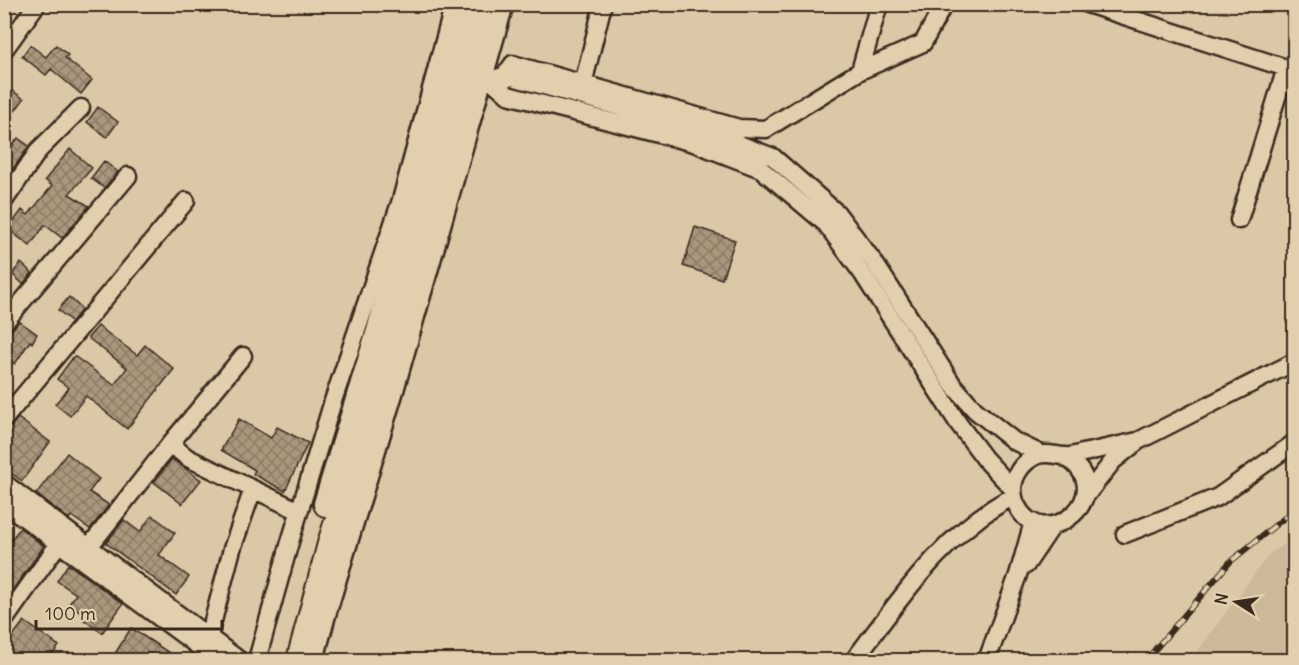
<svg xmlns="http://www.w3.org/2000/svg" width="1299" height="665" font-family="Delius,sans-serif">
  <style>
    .built { fill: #ccb99a }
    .building { fill: url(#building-cross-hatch); stroke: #3b2a1e; stroke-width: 1.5 }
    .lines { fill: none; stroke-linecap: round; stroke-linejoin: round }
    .minor-casing { stroke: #3b2a1e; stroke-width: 21 }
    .highway-casing { stroke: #3b2a1e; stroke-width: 28 }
    .minor { stroke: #e2cfad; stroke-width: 16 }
    .highway { stroke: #e2cfad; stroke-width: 24 }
    .rail-casing { stroke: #3b2a1e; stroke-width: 6 }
    .rail { stroke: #e2cfad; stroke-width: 4; stroke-dasharray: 11; stroke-linecap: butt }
  </style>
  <defs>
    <pattern id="building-cross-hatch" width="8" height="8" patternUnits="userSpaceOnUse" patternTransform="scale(1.5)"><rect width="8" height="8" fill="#aa977d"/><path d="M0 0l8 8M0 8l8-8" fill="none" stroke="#8c7b66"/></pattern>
  </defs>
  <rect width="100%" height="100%" fill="#dbc8a7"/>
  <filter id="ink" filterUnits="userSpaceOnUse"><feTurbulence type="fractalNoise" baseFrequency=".0167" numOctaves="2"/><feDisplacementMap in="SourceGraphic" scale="12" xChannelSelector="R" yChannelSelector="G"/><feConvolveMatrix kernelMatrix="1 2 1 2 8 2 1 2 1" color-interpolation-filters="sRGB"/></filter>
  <g filter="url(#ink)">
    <path class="built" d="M 1294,538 L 1294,660 L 1191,660 L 1270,553 Z"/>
    <path class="building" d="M 30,45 L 46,57 L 56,45 L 68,55 L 65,58 L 92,80 L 81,94 L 51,69 L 46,75 L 22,56 Z
      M 4,85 L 24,99 L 4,125 Z
      M 98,107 L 118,122 L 107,137 L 87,122 Z
      M 18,138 L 29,146 L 4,182 L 4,157 Z
      M 70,149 L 92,168 L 69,194 L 89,206 L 62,238 L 45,225 L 30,246 L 8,229 L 22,210 L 28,215 L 52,186 L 45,180 Z
      M 104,161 L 118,172 L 104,188 L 91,178 Z
      M 695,227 L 735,240 L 722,279 L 683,266 Z
      M 21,263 L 32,273 L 23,284 L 12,274 Z
      M 69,297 L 82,309 L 72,322 L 58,310 Z
      M 19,321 L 37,334 L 32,343 L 30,341 L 15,364 L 4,357 L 4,340 Z
      M 98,326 L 137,355 L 145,345 L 174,369 L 127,429 L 86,396 L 70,416 L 55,404 L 69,388 L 57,379 L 74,356 L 114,385 L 127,368 L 88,338 Z
      M 18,418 L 50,442 L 22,481 L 4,468 L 4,435 Z
      M 239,419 L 271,438 L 277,427 L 308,443 L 285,491 L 253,474 L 255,470 L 221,450 Z
      M 67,453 L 99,479 L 89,492 L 109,505 L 90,529 L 71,516 L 69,519 L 36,494 Z
      M 172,459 L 201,480 L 182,504 L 154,482 Z
      M 152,515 L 175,533 L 159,555 L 189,577 L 176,595 L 106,543 L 124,520 L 140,532 Z
      M 20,528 L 44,546 L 4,602 L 4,549 Z
      M 68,564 L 123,604 L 102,633 L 83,619 L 86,615 L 69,604 L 76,594 L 57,581 Z
      M 24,621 L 59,646 L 48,660 L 4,660 L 4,638 L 9,641 Z
      M 131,628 L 180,660 L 111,660 Z"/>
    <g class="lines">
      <defs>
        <path id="minor" d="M 1087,4 L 1286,68 L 1239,220
          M 4,50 L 37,4
          M 437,66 L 491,80 L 505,75 L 705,131 L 773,157 L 837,213 L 874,262 L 953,385 L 975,410 L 1014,441 L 1041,454
          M 860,71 L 879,4
          M 505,75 L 513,64 L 739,128 L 766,129 L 860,71 L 923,43 L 944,4
          M 491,80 L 508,95 L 694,143 L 761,169 L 826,224 L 862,273 L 958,423 L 985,459 L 1013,489
          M 583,84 L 603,4
          M 4,201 L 39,150 L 81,108
          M 4,323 L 128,176
          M 243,356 L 170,444 L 188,458 L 299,511
          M 4,419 L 186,201
          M 1065,457 C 1124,493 1042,560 1016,504 C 1011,492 1013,479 1020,469 C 1025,462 1031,458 1038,455 C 1049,452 1056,456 1065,456 C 1072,457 1081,453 1088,452 C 1105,448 1121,445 1138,441
          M 4,483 L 239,660
          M 1084,498 L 1113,461 L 1138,441 L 1294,362
          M 4,503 L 217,660
          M 1125,534 L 1218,497 L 1294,443
          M 89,547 L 170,444
          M 1026,565 L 1053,525
          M 4,621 L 64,536
          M 209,636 L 232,549 L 253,489
          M 257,660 L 290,542 L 333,401 L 401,200 L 454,4
          M 315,660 L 327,615 L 394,394 L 505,4
          M 854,660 C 892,610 928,556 979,518 C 990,510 1000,502 1014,497
          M 987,660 L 1018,575 L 1033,522"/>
        <path id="highway" d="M 326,504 L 379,331 L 470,4
          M 299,660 L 331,540 L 378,395 L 490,4"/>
      </defs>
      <use href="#minor" class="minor-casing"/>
      <use href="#highway" class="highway-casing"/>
      <use href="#minor" class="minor"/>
      <use href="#highway" class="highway"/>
      <defs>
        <path id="rail" d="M 1146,660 L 1230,562 L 1294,510"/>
      </defs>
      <use href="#rail" class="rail-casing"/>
      <use href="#rail" class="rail"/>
    </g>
  </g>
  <rect width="1299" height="665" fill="none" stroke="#e2cfad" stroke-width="24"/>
  <rect x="12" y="12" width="1275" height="641" fill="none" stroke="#3b2a1e" stroke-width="2" filter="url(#ink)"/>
  <g transform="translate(1236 602) rotate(282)" stroke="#e2cfad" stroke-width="4.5" paint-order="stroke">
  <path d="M0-4.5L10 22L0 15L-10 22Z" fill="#3b2a1e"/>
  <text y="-9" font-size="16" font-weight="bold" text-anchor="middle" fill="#3b2a1e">N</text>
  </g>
  <path d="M36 620v9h186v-9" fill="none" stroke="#3b2a1e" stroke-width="3"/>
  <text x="45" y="620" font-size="18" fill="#3b2a1e" stroke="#e2cfad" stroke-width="4.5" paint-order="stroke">100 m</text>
</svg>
